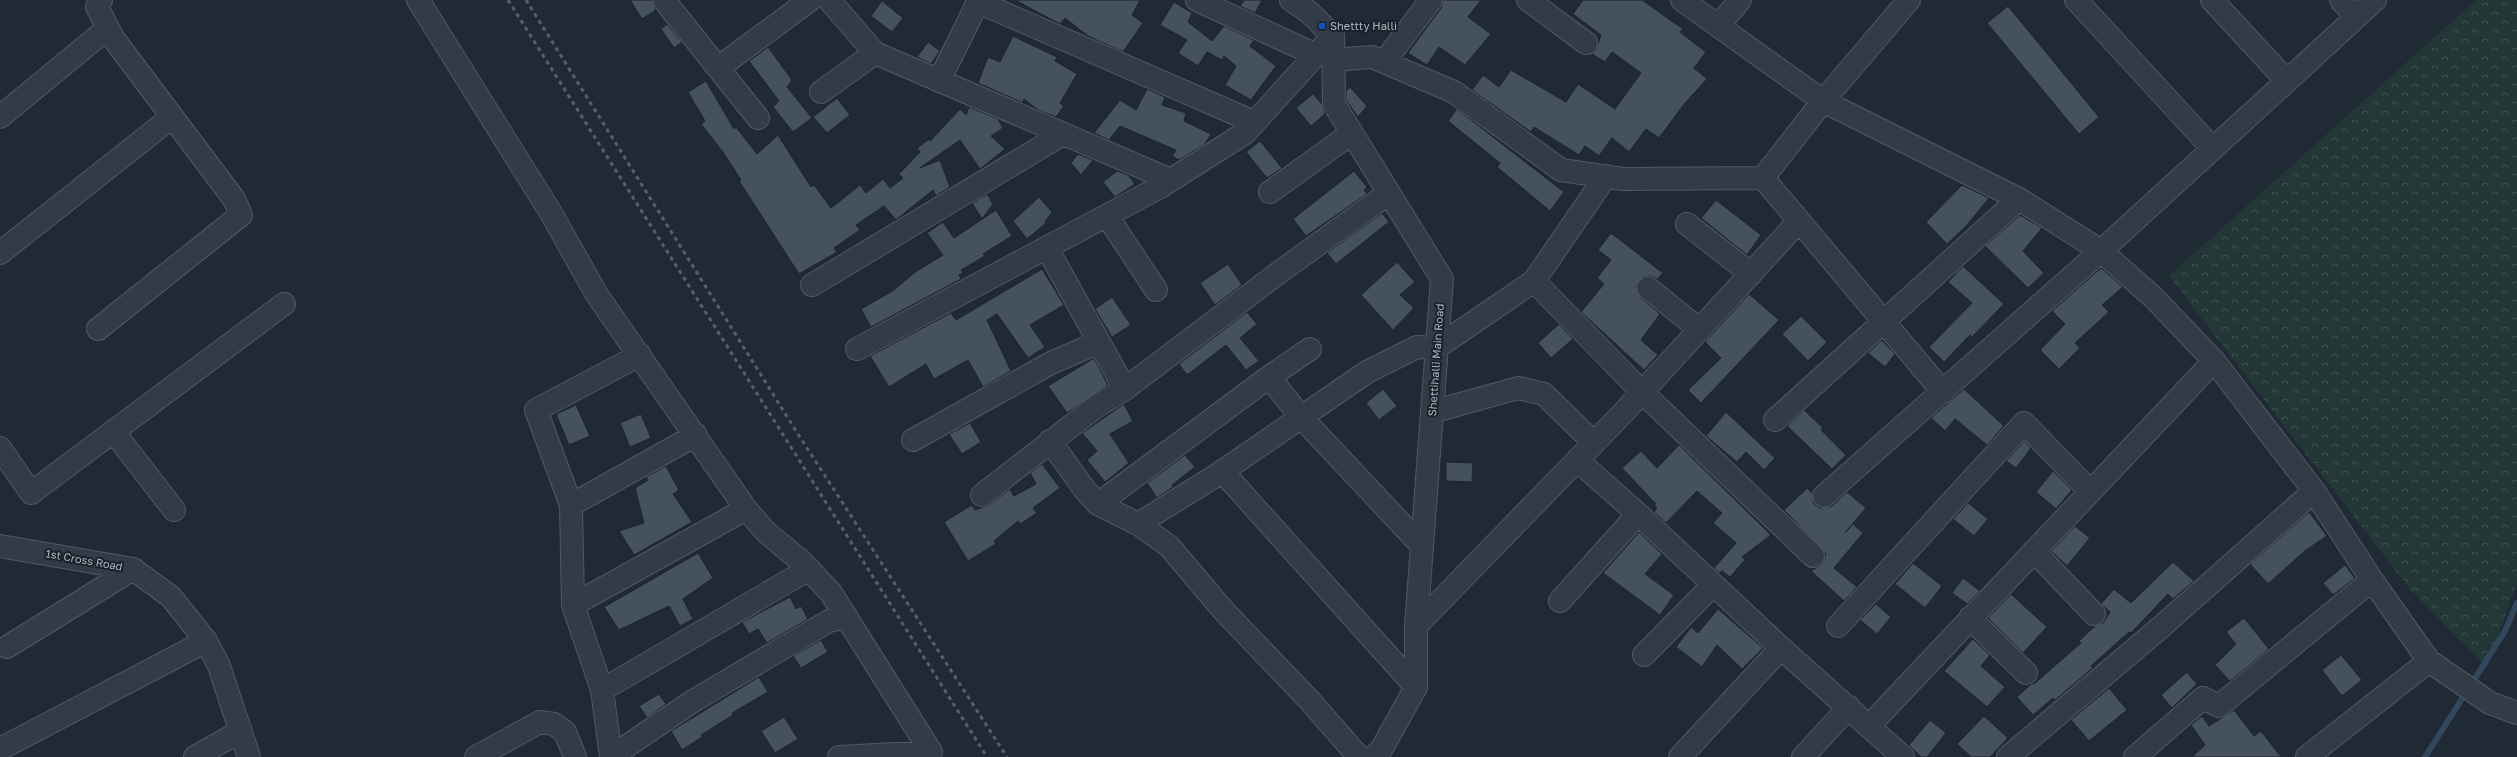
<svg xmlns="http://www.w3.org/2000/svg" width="2517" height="757" font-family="'Golos Text',sans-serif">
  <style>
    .forest { fill: url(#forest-crowns) }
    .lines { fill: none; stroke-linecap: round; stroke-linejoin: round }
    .stream { stroke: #33475c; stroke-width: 6 }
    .building { fill: #46515f; stroke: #1b232c }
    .minor-casing { stroke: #505a64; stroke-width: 24 }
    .minor { stroke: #333c46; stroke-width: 22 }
    .rail { stroke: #55606d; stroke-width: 3; stroke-dasharray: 4 4; stroke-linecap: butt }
    .transit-dot { fill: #1a4fb4; stroke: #19212a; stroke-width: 1.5 }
    .labels { text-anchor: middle; stroke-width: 4; stroke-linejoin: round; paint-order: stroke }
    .poi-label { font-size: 11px; fill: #adb7c3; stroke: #19212a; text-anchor: start }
    .street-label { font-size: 11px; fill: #adb7c3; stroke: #19212a }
  </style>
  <defs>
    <pattern id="forest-crowns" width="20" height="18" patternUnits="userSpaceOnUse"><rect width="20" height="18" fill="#233737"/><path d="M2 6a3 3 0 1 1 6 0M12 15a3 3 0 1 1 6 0" fill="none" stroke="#405252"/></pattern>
  </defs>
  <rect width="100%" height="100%" fill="#202a35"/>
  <path class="forest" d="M 2476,0 L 2517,0 L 2517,584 L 2487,668 L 2409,588 L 2169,276 Z"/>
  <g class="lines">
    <path class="stream" d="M 2425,757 L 2505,631 L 2517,603"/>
  </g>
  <path class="building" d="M 630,0 L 652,0 L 656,10 L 642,19 Z
    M 1015,0 L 1140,0 L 1132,15 L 1143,23 L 1123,52 L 1088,36 L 1065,18 L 1060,24 Z
    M 1244,0 L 1262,0 L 1255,13 L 1240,6 Z
    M 1443,0 L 1481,0 L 1468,17 L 1491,34 L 1465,65 L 1439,47 L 1427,65 L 1408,53 L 1441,8 Z
    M 1583,0 L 1642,0 L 1683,29 L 1680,32 L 1706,52 L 1694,68 L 1707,79 L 1685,103 L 1659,138 L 1646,129 L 1629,152 L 1612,138 L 1599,156 L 1585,146 L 1579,155 L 1534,127 L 1531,132 L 1472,90 L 1483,75 L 1499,87 L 1511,70 L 1566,102 L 1578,84 L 1615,109 L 1641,73 L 1612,52 L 1605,62 L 1592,54 L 1596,50 L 1601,35 L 1573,14 Z
    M 882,1 L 903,18 L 892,32 L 871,16 Z
    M 1174,2 L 1192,13 L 1188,22 L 1212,41 L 1224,26 L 1254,40 L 1250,46 L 1276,66 L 1251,100 L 1225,85 L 1236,66 L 1224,56 L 1222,60 L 1207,52 L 1198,66 L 1178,53 L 1187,40 L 1160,25 Z
    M 2008,6 L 2099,117 L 2079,134 L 1987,23 Z
    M 667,24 L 682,42 L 674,48 L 661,29 Z
    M 1013,36 L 1057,57 L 1055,61 L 1077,74 L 1060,103 L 1064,106 L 1056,117 L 1038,110 L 1024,99 L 1023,103 L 978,83 L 988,57 L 1000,62 Z
    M 928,42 L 940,51 L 931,64 L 917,57 Z
    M 768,47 L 792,80 L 787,87 L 812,118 L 793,132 L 773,107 L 779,101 L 749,61 Z
    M 706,81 L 734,129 L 736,127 L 757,154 L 778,135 L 811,187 L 814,185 L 831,208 L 860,185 L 866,193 L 883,179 L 890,188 L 903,178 L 899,174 L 920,152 L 917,148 L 929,139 L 930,141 L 960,109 L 966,115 L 969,107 L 998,119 L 1003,128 L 991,136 L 1005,149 L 980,169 L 960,140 L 920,168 L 940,160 L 950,187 L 936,196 L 933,190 L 896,220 L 884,206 L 856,225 L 860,230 L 834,248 L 837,252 L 799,274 L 739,181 L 741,180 L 723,152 L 701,124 L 705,121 L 688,92 Z
    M 1350,87 L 1367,106 L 1358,117 L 1346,100 L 1346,91 Z
    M 1147,89 L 1165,97 L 1162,105 L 1186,113 L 1184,121 L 1211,134 L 1205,144 L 1179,160 L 1172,156 L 1176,150 L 1120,126 L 1109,140 L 1094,133 L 1120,100 L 1136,110 Z
    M 1313,94 L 1322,104 L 1325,114 L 1311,126 L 1296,108 Z
    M 837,98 L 850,115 L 827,133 L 813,117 Z
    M 1457,109 L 1564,192 L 1550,211 L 1497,167 L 1500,163 L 1448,121 Z
    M 1260,141 L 1282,168 L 1267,178 L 1246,152 Z
    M 1078,154 L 1093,160 L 1081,175 L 1071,163 Z
    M 1117,171 L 1128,175 L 1135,184 L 1115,197 L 1103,182 Z
    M 1354,171 L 1367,187 L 1364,190 L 1367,194 L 1306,236 L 1293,219 Z
    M 1962,185 L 1989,198 L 1967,225 L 1947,244 L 1926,222 Z
    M 987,194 L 993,204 L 982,219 L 972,203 Z
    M 1039,197 L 1052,212 L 1045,222 L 1046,223 L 1027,239 L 1013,221 Z
    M 1716,200 L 1761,235 L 1747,255 L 1701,218 Z
    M 996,210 L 1012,236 L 983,254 L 985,256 L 961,270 L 963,273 L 959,275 L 961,279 L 871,327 L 861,309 L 894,290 L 915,272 L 943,255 L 927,233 L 943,222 L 954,238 Z
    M 1382,213 L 1389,222 L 1336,264 L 1327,253 Z
    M 2020,215 L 2042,228 L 2023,251 L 2044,273 L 2028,288 L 1985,246 Z
    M 1611,233 L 1663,273 L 1657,279 L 1650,276 L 1643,277 L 1636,286 L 1640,297 L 1660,314 L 1641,340 L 1658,355 L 1644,370 L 1581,312 L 1604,284 L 1597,278 L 1611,260 L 1598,250 Z
    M 1397,262 L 1415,282 L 1400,295 L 1414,308 L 1393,330 L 1361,295 Z
    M 1228,264 L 1242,285 L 1215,305 L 1200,283 Z
    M 1963,266 L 2004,304 L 1972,337 L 1970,335 L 1944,362 L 1929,347 L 1972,303 L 1948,282 Z
    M 2101,268 L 2123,287 L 2102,305 L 2109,312 L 2075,343 L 2080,348 L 2059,369 L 2040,350 L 2065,324 L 2052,311 Z
    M 1042,269 L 1064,305 L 1030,325 L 1045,347 L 1028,358 L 997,314 L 987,320 L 1011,371 L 983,387 L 968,360 L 934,379 L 926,364 L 889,387 L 870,356 L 951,313 L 956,320 Z
    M 1749,294 L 1779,320 L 1701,403 L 1688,390 L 1721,358 L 1705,342 Z
    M 1112,297 L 1131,325 L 1112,337 L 1095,309 Z
    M 1247,312 L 1257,324 L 1240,338 L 1259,361 L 1246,370 L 1226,345 L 1187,375 L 1179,364 Z
    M 1801,316 L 1827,342 L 1808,361 L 1782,334 Z
    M 1559,324 L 1573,339 L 1551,358 L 1538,343 Z
    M 1882,340 L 1895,354 L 1885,367 L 1868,353 Z
    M 1094,358 L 1108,385 L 1067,413 L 1048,386 Z
    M 1383,389 L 1397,406 L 1379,420 L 1366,403 Z
    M 1964,389 L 2004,426 L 1987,445 L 1955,419 L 1945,431 L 1931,418 Z
    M 1124,404 L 1133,421 L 1110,434 L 1129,463 L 1105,482 L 1087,460 L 1097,451 L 1082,433 Z
    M 576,405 L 590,436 L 569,445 L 556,414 Z
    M 1804,410 L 1823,428 L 1821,430 L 1846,455 L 1832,469 L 1787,426 Z
    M 1726,412 L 1775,458 L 1764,470 L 1746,452 L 1737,462 L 1706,436 Z
    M 641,414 L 651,438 L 630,447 L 620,423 Z
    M 970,423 L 981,442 L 962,454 L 949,434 Z
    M 2024,441 L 2031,448 L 2016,468 L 2006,461 Z
    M 1679,445 L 1771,535 L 1742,557 L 1745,560 L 1730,577 L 1722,571 L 1719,573 L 1714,568 L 1736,543 L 1713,523 L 1722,513 L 1697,491 L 1666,523 L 1654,512 L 1657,508 L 1654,505 L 1656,504 L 1622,468 L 1641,451 L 1657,468 Z
    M 1185,455 L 1195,467 L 1172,485 L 1173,487 L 1157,498 L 1147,483 Z
    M 1446,462 L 1473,463 L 1472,482 L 1446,481 Z
    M 1042,464 L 1060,488 L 1033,508 L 1037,513 L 1020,524 L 1018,521 L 994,541 L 996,544 L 968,561 L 944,522 L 972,505 L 975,510 L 989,505 L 1010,489 L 1014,496 L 1036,484 L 1030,473 Z
    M 666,466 L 679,490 L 673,494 L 692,522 L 634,555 L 619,531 L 644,523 L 635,488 L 648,480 L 646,477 Z
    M 2053,471 L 2072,490 L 2056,509 L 2036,492 Z
    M 1807,488 L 1812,493 L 1814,504 L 1820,508 L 1832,506 L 1847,492 L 1866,508 L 1845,533 L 1853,524 L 1863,533 L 1834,568 L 1857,587 L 1844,601 L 1811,571 L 1822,564 L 1826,554 L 1784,510 Z
    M 1968,503 L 1988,519 L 1974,536 L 1953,519 Z
    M 2309,512 L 2327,536 L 2306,550 L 2268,584 L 2250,564 Z
    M 2075,526 L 2090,538 L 2067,566 L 2051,551 Z
    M 1639,532 L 1662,554 L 1645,574 L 1674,595 L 1660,615 L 1603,573 Z
    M 698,553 L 713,578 L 683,599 L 693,619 L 680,626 L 669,606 L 619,630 L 604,607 Z
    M 2173,562 L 2194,581 L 2173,599 L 2168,594 L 2131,633 L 2129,632 L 2091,666 L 2093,668 L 2055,700 L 2053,698 L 2033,715 L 2017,697 L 2031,684 L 2035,683 L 2081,643 L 2079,641 L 2095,626 L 2103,623 L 2110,612 L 2101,604 L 2114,589 L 2131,603 Z
    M 1913,563 L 1942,586 L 1925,608 L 1895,584 Z
    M 2345,565 L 2355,578 L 2333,595 L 2323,583 Z
    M 1963,578 L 1980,591 L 1967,604 L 1952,593 Z
    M 2011,594 L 2047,627 L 2023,653 L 1988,618 Z
    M 790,597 L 796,609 L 801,606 L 808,619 L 767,643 L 758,629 L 749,634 L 742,622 Z
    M 1876,604 L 1891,617 L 1877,634 L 1860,620 Z
    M 1718,609 L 1763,648 L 1742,669 L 1717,645 L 1702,667 L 1676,647 L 1691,627 L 1698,633 Z
    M 2244,618 L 2269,649 L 2230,681 L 2215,665 L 2236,644 L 2226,632 Z
    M 1973,639 L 1990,655 L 1981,666 L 2005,687 L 1987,707 L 1944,671 Z
    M 821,640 L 828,652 L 801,668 L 793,656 Z
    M 2341,655 L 2362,680 L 2342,696 L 2322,670 Z
    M 2187,672 L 2197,684 L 2172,708 L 2161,695 Z
    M 759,677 L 768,692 L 732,713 L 733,715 L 701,735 L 702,737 L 682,750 L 671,731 Z
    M 2109,688 L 2127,710 L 2089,741 L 2071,720 Z
    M 659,694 L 666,704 L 647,718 L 639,706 Z
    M 2234,710 L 2254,736 L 2261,731 L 2281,757 L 2192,757 L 2205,745 L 2191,725 L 2202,716 L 2209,726 Z
    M 1984,716 L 2008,738 L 1990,757 L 1971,757 L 1957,744 Z
    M 784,717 L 798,739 L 775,753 L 761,731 Z
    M 1930,720 L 1946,733 L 1927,757 L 1921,757 L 1909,745 Z"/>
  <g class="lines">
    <defs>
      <path id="minor" d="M 418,0 L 551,213 L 597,295 L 746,509 L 766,532 L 802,562 L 831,593 L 931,752 L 839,757
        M 664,0 L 718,68 L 810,0
        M 829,0 L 875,53 L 1171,180
        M 1197,0 L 1316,55
        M 1291,0 L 1309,12 L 1333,36 L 1334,104 L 1442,279 L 1416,626 L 1416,687 L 1381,750 L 1374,757
        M 1528,0 L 1586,43
        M 1682,0 L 1823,101 L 2019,199 L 2101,251 L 2154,298 L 2214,361 L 2314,491 L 2372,580 L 2429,661 L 2490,703 L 2517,713
        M 2076,0 L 2213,149
        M 2341,0 L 2356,17
        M 978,2 L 1254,122
        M 1718,26 L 1740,0
        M 1333,60 L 1372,57 L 1454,92 L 1561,170 L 1623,179 L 1763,178
        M 1384,62 L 1431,0
        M 718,68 L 758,118
        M 939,81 L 978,2 L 977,0
        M 2287,81 L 2375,0
        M 821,92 L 875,53
        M 0,117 L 108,28
        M 1606,176 L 1534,281 L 1642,392 L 1813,556
        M 1763,178 L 1943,392
        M 1763,178 L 1823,101 L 1909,0
        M 1270,192 L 1352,133
        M 1107,216 L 1156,290
        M 1687,224 L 1751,274
        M 1047,248 L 1125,389
        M 0,253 L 172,117
        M 812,285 L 1063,134
        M 1648,288 L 1700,330
        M 98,329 L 241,215 L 234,199 L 113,38 L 97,7 L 101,0
        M 857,349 L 1160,187 L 1245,133 L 1333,36
        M 640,355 L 536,410 L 571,505 L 573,605 L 602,690 L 611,757 L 693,701 L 829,621 L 846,617
        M 1269,377 L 1301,417 L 1422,546
        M 1432,412 L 1518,388 L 1544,394 L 1594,443
        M 1775,420 L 2019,199
        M 113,431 L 174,510
        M 913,440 L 1051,363 L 1097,343
        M 1050,441 L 1085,490 L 1098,504 L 1138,524 L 1169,546 L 1223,610 L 1310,701 L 1359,757
        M 0,448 L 31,493 L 284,304
        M 1577,460 L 1638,514 L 1781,648 L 1903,757
        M 1222,471 L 1416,687
        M 982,495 L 1097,406 L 1125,389 L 1277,274 L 1389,193
        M 1824,496 L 2101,251 L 2287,81 L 2212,0
        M 1098,504 L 1269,377 L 1310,349
        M 571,505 L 696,435
        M 1138,524 L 1217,475 L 1367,372 L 1417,347 L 1436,348 L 1534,281
        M 0,546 L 133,569 L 171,597 L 206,641 L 219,666 L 249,757
        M 2034,551 L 2094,614
        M 1560,601 L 1638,514
        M 573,605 L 746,509
        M 1970,618 L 2026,673
        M 1416,626 L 1623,413 L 1798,222
        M 1838,626 L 2024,423 L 2090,491
        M 7,647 L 133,569
        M 1644,655 L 1713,585
        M 602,690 L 809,569
        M 1869,726 L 2214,361
        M 0,749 L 206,641
        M 195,757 L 241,731
        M 476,757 L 540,722 L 554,724 L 565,732 L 575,757
        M 1680,757 L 1781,648
        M 1803,757 L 1849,707
        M 2008,757 L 2161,627 L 2314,491
        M 2135,757 L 2203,698 L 2219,706 L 2372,580
        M 2307,757 L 2429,661"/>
    </defs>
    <use href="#minor" class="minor-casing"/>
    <use href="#minor" class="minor"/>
    <path class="rail" d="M 508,0 L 987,757
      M 526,0 L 798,434 L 1007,757"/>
  </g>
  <rect class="transit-dot" x="1318" y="22" width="8" height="8" rx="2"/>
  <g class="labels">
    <g class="poi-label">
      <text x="1330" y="30">Shettty Halli</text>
    </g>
    <g class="street-label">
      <text transform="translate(1436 360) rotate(-86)" y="4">Shettihalli Main Road</text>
      <text transform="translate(84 560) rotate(10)" y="4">1st Cross Road</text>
    </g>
  </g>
</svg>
